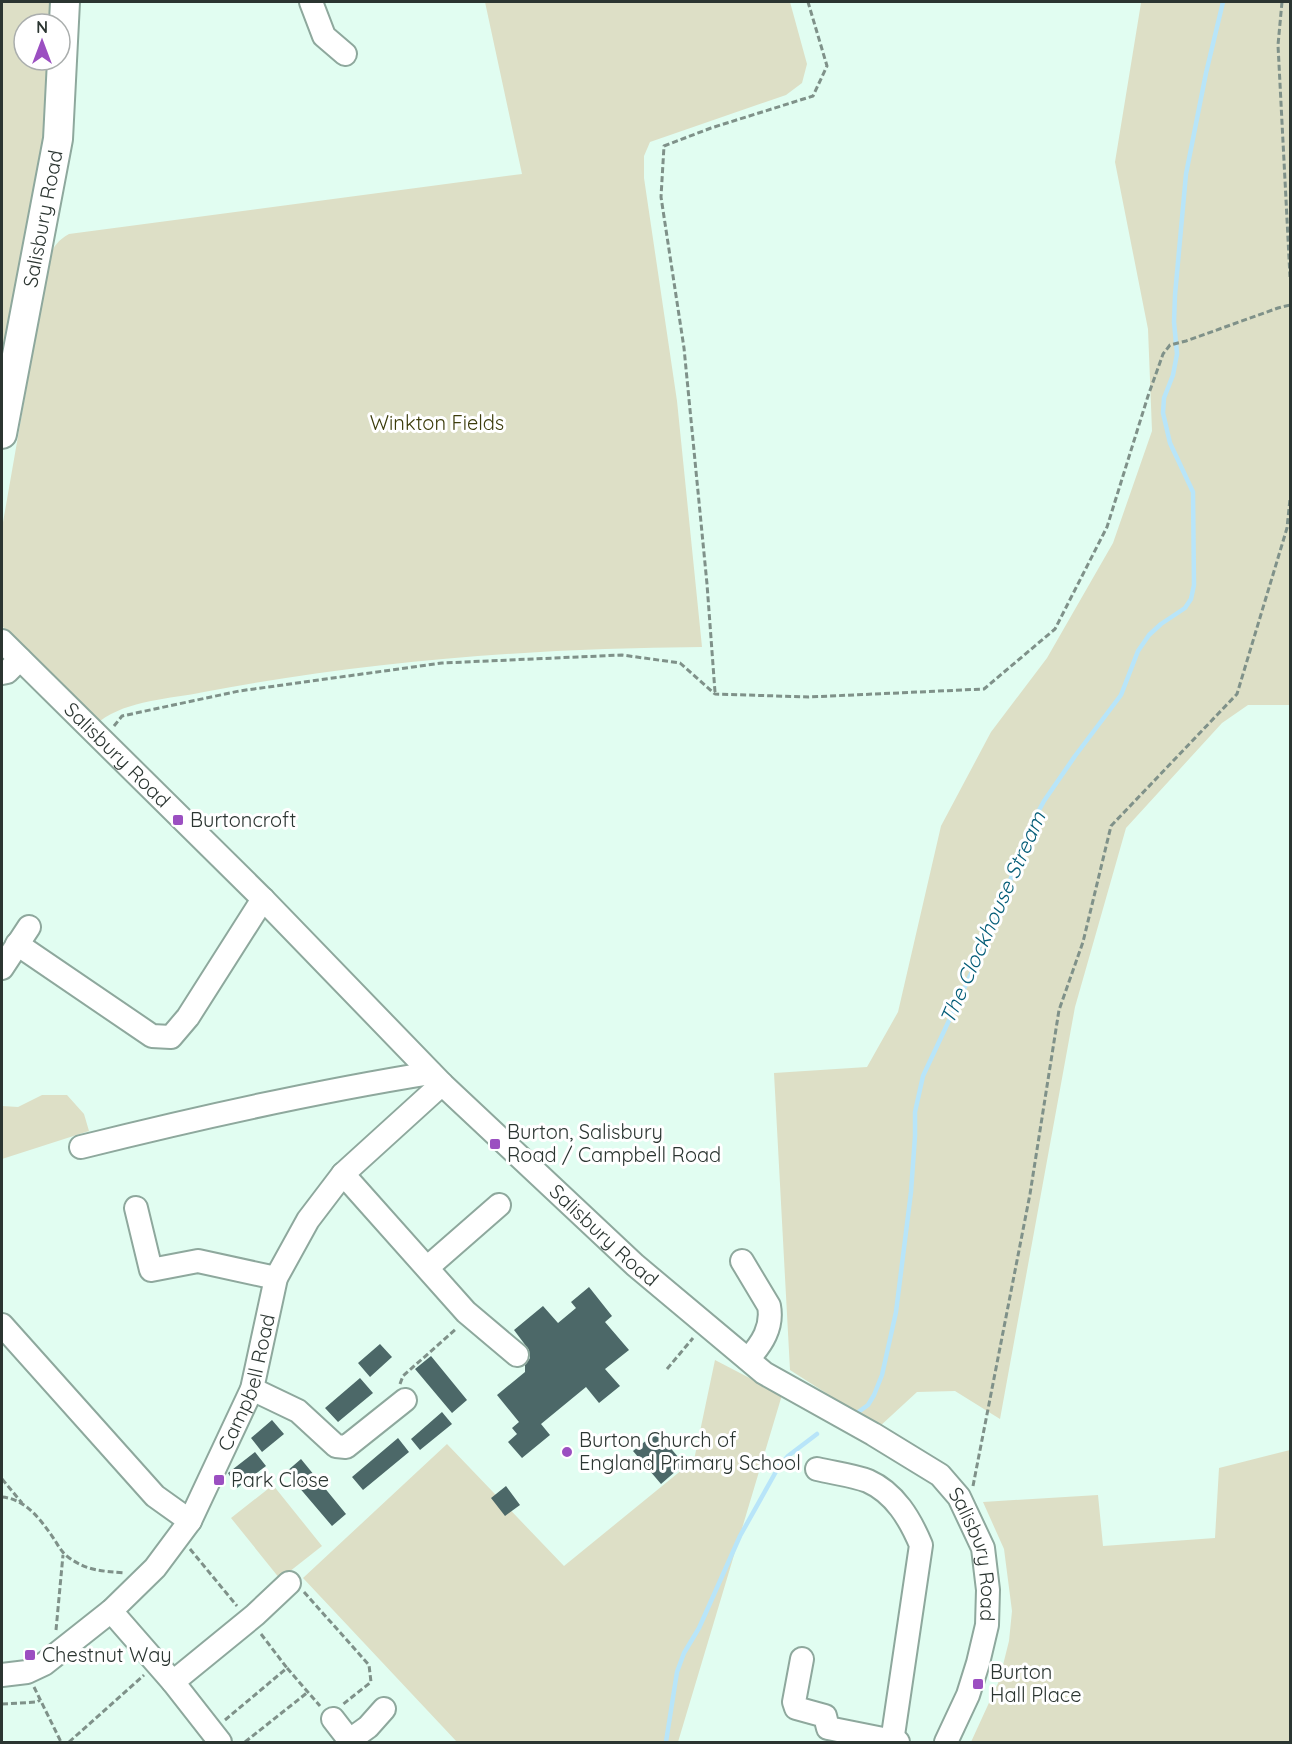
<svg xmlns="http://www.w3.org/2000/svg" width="1292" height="1744" font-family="Quicksand,sans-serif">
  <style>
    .green { fill: #dddfc6 }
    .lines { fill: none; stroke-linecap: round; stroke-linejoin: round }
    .stream { stroke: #b8e5f9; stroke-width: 4.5 }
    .building { fill: #4c6868 }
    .minor-casing { stroke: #8ea89d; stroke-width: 26 }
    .major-casing { stroke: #8ea89d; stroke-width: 32 }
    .path { stroke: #7f9189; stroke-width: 3; stroke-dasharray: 6 3; stroke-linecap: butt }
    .minor { stroke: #fff; stroke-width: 22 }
    .major { stroke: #fff; stroke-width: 28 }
    .poi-dot { fill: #9b4fc1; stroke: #fff; stroke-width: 2 }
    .labels { text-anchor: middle; stroke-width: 6; stroke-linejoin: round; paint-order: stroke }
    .street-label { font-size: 20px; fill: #2b3531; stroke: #fff }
    .park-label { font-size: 20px; fill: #3b3b0a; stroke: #fff }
    .poi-label { font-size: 20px; fill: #2b3531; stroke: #fff; text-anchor: start }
    .water-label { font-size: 21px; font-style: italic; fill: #045d78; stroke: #fff }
  </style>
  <rect width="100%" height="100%" fill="#e1fdf1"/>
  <path class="green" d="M 2,2 L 54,2 L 54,24 L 24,24 L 24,60 L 52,60 L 50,131 L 2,384 Z
    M 485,2 L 790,2 L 807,64 L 802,83 L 786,95 L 650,142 L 644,156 L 644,178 L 677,401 L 702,647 C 535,648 368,661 204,692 C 170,699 128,700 100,721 L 2,626 L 2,528 L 49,259 C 53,247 57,241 69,234 L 522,174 Z
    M 1149,2 L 1290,2 L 1290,705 L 1248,705 L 1222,723 L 1126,828 L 1075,1007 L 1000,1419 L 955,1391 L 917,1392 L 879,1427 L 790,1370 L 774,1073 L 867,1067 L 898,1012 L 941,826 L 991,732 L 1047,658 L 1113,543 L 1152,431 L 1148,329 L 1115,162 L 1141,3 Z
    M 42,1095 L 67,1095 L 84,1114 L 89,1131 L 2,1159 L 2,1106 L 18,1107 Z
    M 715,1360 L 782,1395 L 678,1742 L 457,1742 L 303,1578 L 447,1444 L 564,1566 L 694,1460 Z
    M 1290,1450 L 1290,1742 L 971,1742 L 999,1681 L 1009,1641 L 1012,1611 L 1004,1549 L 983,1502 L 1098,1495 L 1103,1546 L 1215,1538 L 1219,1468 Z
    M 273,1485 L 322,1546 L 280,1579 L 231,1518 Z"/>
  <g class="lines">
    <path class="stream" d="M 857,1413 L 868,1405 L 874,1395 L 882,1375 L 896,1312 L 911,1192 L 915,1136 L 915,1112 L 923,1076 L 991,931 L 1031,825 L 1044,801 L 1075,756 L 1121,695 L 1138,651 L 1149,635 L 1161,624 L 1185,608 L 1191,599 L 1194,585 L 1193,492 L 1170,443 L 1163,413 L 1164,398 L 1173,375 L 1177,354 L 1174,322 L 1175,295 L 1186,174 L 1206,73 L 1223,2
      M 666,1742 L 677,1672 L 684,1653 L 699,1628 L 740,1536 L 778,1468 L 788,1456 L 817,1434"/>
  </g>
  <path class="building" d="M 589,1287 L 612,1316 L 605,1322 L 629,1350 L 605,1369 L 620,1386 L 599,1403 L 586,1387 L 541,1424 L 550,1435 L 522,1458 L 508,1442 L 517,1434 L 512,1428 L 519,1422 L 497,1395 L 525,1372 L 525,1365 L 530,1358 L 529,1350 L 514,1330 L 543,1306 L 558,1323 L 576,1308 L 571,1302 Z
    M 380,1344 L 392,1357 L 370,1377 L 358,1363 Z
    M 431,1356 L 467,1400 L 452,1413 L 415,1369 Z
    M 360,1378 L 373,1393 L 338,1422 L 325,1408 Z
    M 442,1412 L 452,1424 L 420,1450 L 411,1439 Z
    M 272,1420 L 284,1434 L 262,1452 L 251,1438 Z
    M 657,1432 L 684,1464 L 661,1484 L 633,1451 Z
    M 398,1438 L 409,1452 L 363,1490 L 352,1477 Z
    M 255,1452 L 266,1466 L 237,1488 L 228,1473 Z
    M 301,1459 L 346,1514 L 332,1526 L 286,1472 Z
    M 506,1486 L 520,1505 L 505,1516 L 491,1498 Z"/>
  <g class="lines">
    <defs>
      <g id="minor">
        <path d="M 311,2 L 324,36 L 345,54"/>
        <path id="s1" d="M 2,641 L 263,899 L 442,1084 L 635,1265 L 764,1373 L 873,1434 L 940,1475 L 959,1497 L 983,1548 L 988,1590 L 987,1625 L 978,1663 L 968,1695 L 946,1742"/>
        <path d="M 2,673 L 7,672 L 20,659"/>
        <path d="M 17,944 L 152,1036 L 171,1037 L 188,1017 L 263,899"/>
        <path d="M 2,968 L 29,927"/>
        <path d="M 81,1147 C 197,1118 313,1092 431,1073"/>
        <path d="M 343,1174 L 466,1312 L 517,1355"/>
        <path d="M 136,1208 L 151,1270 L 198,1261 L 276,1278"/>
        <path d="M 742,1261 L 769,1306 C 773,1327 762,1344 748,1359"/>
        <path d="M 428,1267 L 499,1205"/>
        <path d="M 2,1325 L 155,1496 L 190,1521"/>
        <path d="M 252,1389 L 298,1411 L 336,1446 L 346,1447 L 405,1400"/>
        <path d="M 817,1469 C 833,1473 852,1475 868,1481 C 895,1493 910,1519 921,1545 L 892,1742"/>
        <path d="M 111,1611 L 173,1682 L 220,1742"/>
        <path d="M 802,1659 L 794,1702 L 796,1708 L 825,1716 L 828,1728 L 898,1742"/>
        <path id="s2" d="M 2,1675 L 27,1672 L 44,1664 L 111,1611 L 155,1568 L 190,1521 L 252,1389 L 276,1278 L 308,1220 L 343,1174 L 442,1084"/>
        <path d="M 173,1682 L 255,1615 L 289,1583"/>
        <path d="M 333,1719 L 350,1741"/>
        <path d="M 347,1742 L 368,1727 L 384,1709"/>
      </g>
      <g id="major">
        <path id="s3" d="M 2,434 L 58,139 L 65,2"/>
      </g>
    </defs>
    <use href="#minor" class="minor-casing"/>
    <use href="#major" class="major-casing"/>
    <path class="path" d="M 1282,2 L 1278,45 L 1290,277
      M 715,692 L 707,584 L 684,348 L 661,197 L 664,146 L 711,128 L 813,96 L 827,66 L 808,2
      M 114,726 L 122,716 L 239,691 L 442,663 L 622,655 L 680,663 L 715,694 L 809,697 L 984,689 L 1055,629 L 1107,527 L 1148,396 L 1163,354 L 1170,345 L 1186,341 L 1278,308 L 1290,305
      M 667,1369 L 693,1338
      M 400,1384 L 403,1376 L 457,1328
      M 2,1479 L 22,1503
      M 973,1486 L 1030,1194 L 1059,1010 L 1083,942 L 1111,826 L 1237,694 L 1287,528 L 1290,499
      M 2,1497 C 26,1499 41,1520 54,1539 C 58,1545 62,1553 68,1557 C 87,1571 102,1571 125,1573
      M 190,1549 L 237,1606
      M 304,1592 L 369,1665 L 371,1682 L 342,1705
      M 56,1630 L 63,1555
      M 261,1634 L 287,1668
      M 34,1687 L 61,1742
      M 2,1704 L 37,1702 L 40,1700
      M 225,1720 L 287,1668 L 320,1706
      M 69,1742 L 144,1675
      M 245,1742 L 308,1692"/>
    <use href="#minor" class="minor"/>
    <use href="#major" class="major"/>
  </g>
  <g class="poi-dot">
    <rect x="172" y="814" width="12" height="12" rx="3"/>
    <rect x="489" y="1138" width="12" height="12" rx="3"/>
    <circle cx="567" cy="1452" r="6"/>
    <rect x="213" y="1474" width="12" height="12" rx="3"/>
    <rect x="24" y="1649" width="12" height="12" rx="3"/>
    <rect x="972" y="1678" width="12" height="12" rx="3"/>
  </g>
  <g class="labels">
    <g class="street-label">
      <text dy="7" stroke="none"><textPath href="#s3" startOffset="219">Salisbury Road</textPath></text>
      <text dy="7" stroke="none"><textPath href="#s1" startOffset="162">Salisbury Road</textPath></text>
      <text dy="7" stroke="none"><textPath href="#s1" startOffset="846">Salisbury Road</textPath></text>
      <text dy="7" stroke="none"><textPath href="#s2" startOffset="400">Campbell Road</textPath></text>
      <text dy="7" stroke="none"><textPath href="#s1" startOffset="1350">Salisbury Road</textPath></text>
    </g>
    <g class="park-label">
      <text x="437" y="430">Winkton Fields</text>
    </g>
    <g class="poi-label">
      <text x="190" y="827">Burtoncroft</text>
      <text x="507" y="1139">Burton, Salisbury<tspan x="507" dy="23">Road / Campbell Road</tspan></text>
      <text x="579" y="1447">Burton Church of<tspan x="579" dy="23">England Primary School</tspan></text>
      <text x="231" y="1487">Park Close</text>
      <text x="42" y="1662">Chestnut Way</text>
      <text x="990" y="1679">Burton<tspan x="990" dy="23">Hall Place</tspan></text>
    </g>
    <g class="water-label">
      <text transform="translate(993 918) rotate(-66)" y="7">The Clockhouse Stream</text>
    </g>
  </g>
  <rect width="1292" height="1744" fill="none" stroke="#2b3531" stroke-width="6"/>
  <g transform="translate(42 42)"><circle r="28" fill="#ffffff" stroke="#aaaead" stroke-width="1.5"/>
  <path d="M0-4.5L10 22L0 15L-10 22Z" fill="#9b4fc1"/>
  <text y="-9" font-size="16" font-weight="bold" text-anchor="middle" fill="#2b3531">N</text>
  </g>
</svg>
